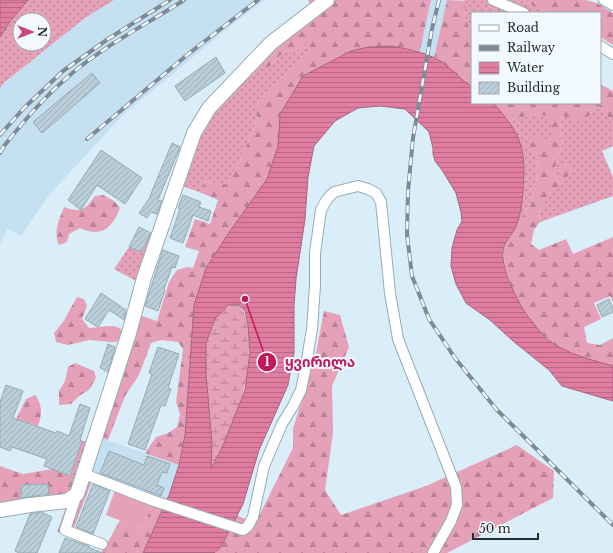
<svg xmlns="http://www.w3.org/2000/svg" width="613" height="553" font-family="'Libre Baskerville','Noto Sans Georgian',serif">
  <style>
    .built { fill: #c5e0f0 }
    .grass { fill: url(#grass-dots); fill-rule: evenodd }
    .forest { fill: url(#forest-firs) }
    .wetland { fill: url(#wetland-marsh) }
    .pitch { fill: #e5a1b7 }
    .water { fill: url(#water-rules); stroke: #a8647f; fill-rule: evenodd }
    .building { fill: url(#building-hatch); stroke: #96a9b4 }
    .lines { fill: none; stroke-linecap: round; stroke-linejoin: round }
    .street-casing { stroke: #97abb6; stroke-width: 12 }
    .secondary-casing { stroke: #97abb6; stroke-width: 16 }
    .street { stroke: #fff; stroke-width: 10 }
    .secondary { stroke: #fff; stroke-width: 14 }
    .rail-casing { stroke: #7e8b94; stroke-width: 4 }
    .rail { stroke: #f1f9fe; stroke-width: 2.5; stroke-dasharray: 8; stroke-linecap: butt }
    .leader { fill: none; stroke: #c2185b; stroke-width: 1.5 }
    .callout-dot { fill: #c2185b; stroke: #f1f9fe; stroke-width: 1.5 }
    .mark-label { font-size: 12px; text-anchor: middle; font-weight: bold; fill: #fff }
    .callout-label { font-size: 14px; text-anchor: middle; font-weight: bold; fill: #c2185b; stroke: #f1f9fe; stroke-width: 4; stroke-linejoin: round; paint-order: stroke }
  </style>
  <defs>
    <pattern id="grass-dots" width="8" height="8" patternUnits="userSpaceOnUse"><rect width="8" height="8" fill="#e5a1b7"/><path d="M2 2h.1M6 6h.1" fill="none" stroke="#b98395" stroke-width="1.8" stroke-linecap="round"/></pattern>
    <pattern id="forest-firs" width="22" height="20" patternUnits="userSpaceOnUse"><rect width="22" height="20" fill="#e5a1b7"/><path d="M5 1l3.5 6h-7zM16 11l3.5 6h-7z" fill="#b98395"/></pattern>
    <pattern id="wetland-marsh" width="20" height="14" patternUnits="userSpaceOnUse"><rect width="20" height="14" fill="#e5a1b7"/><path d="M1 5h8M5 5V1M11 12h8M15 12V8" fill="none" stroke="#b98395"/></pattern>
    <pattern id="water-rules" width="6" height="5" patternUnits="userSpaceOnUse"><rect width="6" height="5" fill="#e17da1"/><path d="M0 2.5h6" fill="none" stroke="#b66784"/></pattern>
    <pattern id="building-hatch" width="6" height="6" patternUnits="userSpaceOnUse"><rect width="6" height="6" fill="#baceda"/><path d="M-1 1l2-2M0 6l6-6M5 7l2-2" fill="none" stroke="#a0b1bb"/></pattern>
  </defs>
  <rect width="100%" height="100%" fill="#daeefa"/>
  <path class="built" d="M 114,0 L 265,0 L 238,20 L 123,115 L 49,195 L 21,236 L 7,229 L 0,244 L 0,88 L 5,82 L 85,18 Z
    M 431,0 L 447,0 L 434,58 L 420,51 Z
    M 101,438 L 179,465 L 166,501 L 90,472 Z"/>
  <path class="grass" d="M 28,0 L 114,0 L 85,18 L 5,82 L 0,88 L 0,37 L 9,23 ZM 20,20 L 44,20 L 44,44 L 20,44 Z
    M 308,0 L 334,0 L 280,40 L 268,69 L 275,60 L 286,50 L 295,51 L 305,47 L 311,50 L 309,54 L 266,92 L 258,101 L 255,112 L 258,118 L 238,165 L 227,184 L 216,184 L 206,181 L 199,192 L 182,186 L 163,240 L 90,472 L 92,481 L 73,530 L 108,543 L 104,549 L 57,532 L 66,507 L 0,514 L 0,503 L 49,500 L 70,476 L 82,441 L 87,441 L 129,312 L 136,281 L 114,269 L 129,247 L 141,252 L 151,233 L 155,231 L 185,140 L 197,114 L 271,33 L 310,4 Z
    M 463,0 L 521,0 L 548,13 L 472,13 L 472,26 L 469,27 L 464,15 L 466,1 Z
    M 598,106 L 613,123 L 613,146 L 602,151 L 613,177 L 613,196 L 540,222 L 539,212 L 559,174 L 555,178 L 553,175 L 563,142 L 560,128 L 562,115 L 586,119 Z
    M 533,114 L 549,116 C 553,125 551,137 549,145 L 529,149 L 537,158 L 538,172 L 532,201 L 518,223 C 523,198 527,171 521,146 C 519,137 513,128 508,121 Z"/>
  <path class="forest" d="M 334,0 L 431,0 L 420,51 L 391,46 L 368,47 L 351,51 L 303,76 L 280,114 L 278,146 L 267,179 L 230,231 L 206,268 L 194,305 L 185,435 L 179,465 L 145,453 L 156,437 L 168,433 L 177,427 L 180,414 L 176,402 L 183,349 L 178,342 L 161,340 L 151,343 L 139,375 L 125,396 L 108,440 L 101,438 L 139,315 L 157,321 L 169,282 L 177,270 L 187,267 L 193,268 L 199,251 L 185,247 L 195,219 L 210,224 L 218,200 L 199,192 L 206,181 L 216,184 L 227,184 L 238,165 L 258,118 L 255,112 L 258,101 L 266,92 L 309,54 L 311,50 L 305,47 L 295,51 L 286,50 L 275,60 L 268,69 L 263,68 L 261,64 L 280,40 Z
    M 447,0 L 466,1 L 464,15 L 469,27 L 472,26 L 472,87 L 463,82 L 445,64 L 434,58 Z
    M 521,0 L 585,0 L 597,3 L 613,13 L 613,45 L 600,37 L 600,13 L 548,13 Z
    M 600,84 L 613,91 L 613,123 L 598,106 L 586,119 L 580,123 L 562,115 L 560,128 L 563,142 L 553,175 L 555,178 L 559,174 L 564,163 L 569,162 L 572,169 L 561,187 L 552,188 L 539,212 L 540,222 L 534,230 L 531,244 L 539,250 L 566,239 L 573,254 L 613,237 L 613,302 L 610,296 L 594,303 L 601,319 L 584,327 L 587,343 L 600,345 L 613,338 L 613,366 L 590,360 L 557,347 L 535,327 L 514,294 L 505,267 L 503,250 L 508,239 L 532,201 L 538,172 L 537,158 L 529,149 L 529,138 L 538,137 L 545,145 L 549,145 C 551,136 553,125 548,116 L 533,114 L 508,121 L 493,103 L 600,103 Z
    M 103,195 L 114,201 L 120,208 C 112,228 102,238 80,228 L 69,234 L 67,242 L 59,245 C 53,232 59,220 64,207 C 81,213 85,210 95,196 Z
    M 77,297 L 84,299 L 87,306 L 82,319 L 89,328 L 109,326 L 117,327 L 123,330 L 120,341 L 112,342 L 89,340 L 68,345 L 56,342 L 54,333 L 63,322 Z
    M 324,311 L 340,315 L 349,347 L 332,386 L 333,433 L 325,490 L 341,515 L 426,486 L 517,445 L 554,471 L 553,498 L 447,553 L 214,553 L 221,547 L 237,516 L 256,522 L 293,448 L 293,429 L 316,353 Z
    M 75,363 L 94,371 L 96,378 L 89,390 L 79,396 L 71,404 L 59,405 L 59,391 L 65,381 L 68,367 Z
    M 35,395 C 43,406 42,414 38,426 L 23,421 L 17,424 L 15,421 L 26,399 Z
    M 0,466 L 23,474 L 53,469 L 73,477 L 73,490 L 63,498 L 49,500 L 48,484 L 21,485 L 21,501 L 0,503 Z
    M 152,504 L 163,509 L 143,553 L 93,553 L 94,550 L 101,552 L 104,549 L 120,520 L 142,529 Z"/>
  <path class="wetland" d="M 238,304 C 247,314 247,321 249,335 C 253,383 232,428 210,470 L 212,443 L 206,374 L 206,343 L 215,319 L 228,305 Z"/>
  <path class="pitch" d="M 115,490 L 152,504 L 142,529 L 106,515 Z"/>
  <path class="water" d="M 0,0 L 28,0 L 9,23 L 0,37 Z
    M 391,46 C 409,49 431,53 446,65 C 455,72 462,81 472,87 L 472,103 L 493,103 C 504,115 517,130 521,146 C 525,160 524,176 523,191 C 522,201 521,214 517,224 C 514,233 505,240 503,250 C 500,278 534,335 559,347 C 576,356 595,361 613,366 L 613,401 L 562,386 L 549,370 L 513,341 L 490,320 L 466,303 L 456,284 L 451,266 L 452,248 L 457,230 L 462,221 L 461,212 L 456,193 L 442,170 L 435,161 L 433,154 L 433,148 L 429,132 L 405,109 L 380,106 L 358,108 L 335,121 L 314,146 L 308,177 L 305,219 L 296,279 L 294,305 L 294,352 L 288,385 L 259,450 L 243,504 L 221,547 L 214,553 L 143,553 L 169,495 L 179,465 L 185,435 L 194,305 L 206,268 L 230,231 L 267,179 L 278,146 L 280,114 L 303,76 L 351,51 L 368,47 ZM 238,304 L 245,311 L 248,325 L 250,352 L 245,390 L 224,443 L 211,469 L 212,443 L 206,374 L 206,343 L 215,319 L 228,305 Z"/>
  <path class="building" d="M 216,57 L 225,73 L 185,101 L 175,86 Z
    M 92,73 L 100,83 L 42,133 L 33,122 Z
    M 172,143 L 180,147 L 158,200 L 162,201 L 157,214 L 151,212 L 147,218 L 139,213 L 151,196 L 150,196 Z
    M 101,150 L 142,178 L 125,204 L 97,185 L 81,210 L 68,200 Z
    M 183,195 L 201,202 L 199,207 L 211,211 L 208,221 L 193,215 L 183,243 L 170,238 L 180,209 L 178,208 Z
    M 139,227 L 151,233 L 141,252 L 129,247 Z
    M 163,250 L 179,256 L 175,268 L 172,267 L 164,289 L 165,290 L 158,311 L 145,306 Z
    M 101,293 L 126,310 L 124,320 L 109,310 L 98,327 L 85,319 Z
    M 609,299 L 613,308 L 613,312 L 602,317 L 597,305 Z
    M 108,344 L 115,347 L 108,372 L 100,368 Z
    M 158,347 L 179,354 L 168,388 L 171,389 L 165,406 L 161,405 L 145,450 L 128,444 L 152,374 L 149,373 Z
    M 6,385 L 23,391 L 13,418 L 56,433 L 57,431 L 69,436 L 80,404 L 90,408 L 80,440 L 82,441 L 70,476 L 44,466 L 47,459 L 12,447 L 10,451 L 0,447 L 0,402 Z
    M 109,451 L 144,465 L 147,456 L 170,464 L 167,473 L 162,472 L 157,485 L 164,488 L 161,496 L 100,473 Z
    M 48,484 L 49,494 L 21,498 L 21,485 Z
    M 93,484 L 110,491 L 93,534 L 76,527 Z
    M 41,512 L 52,517 L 37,553 L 19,553 L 15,551 L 30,514 Z
    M 65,538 L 89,546 L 88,547 L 102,553 L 59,553 Z"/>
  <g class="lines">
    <defs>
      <path id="street" d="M 493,0 L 524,13
        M 604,0 L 613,5
        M 600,46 L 613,54
        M 84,474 L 154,501 L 237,528 L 243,530 L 248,526 L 253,517 L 264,466 L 282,424 L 293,406 L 301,390 L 305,371 L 312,329 L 315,285 L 315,253 L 321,210 L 327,199 L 334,192 L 358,186 L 368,189 L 376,193 L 381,202 L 390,293 L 398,339 L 456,487 L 457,505 L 451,521 L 433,553
        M 77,494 L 65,530 L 102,544"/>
      <path id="secondary" d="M 0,510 L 30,505 L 67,501 L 77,494 L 129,333 L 144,278 L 194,133 L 209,108 L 271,43 L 327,0"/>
    </defs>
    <use href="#street" class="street-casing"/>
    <use href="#secondary" class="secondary-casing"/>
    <use href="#street" class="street"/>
    <use href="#secondary" class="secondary"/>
    <defs>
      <path id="rail" d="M 439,0 L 432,29 L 413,138 L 408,191 L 407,234 L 412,276 L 429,319 L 455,358 L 497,410 L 613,525
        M 0,135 L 24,108 L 63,71 L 108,39 L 170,0
        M 87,139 L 187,55 L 258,0
        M 0,153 L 4,146 C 24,121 44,97 69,76 C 102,47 147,24 184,0"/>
    </defs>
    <use href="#rail" class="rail-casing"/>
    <use href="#rail" class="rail"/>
  </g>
  <path class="leader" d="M245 299L267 362"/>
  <g class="callout-dot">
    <circle cx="245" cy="299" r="4"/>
    <circle cx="267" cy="362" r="10"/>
  </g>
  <g class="mark-label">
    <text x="267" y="366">1</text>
  </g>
  <g class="callout-label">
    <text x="320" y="367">ყვირილა</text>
  </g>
  <rect x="471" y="12" width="130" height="92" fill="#f1f9fe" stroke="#9fa7ac"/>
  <rect x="479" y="25" width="20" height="6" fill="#ffffff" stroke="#9fa7ac"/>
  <text x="507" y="32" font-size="12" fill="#242b30">Road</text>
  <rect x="479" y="45" width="20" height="6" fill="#7e8b94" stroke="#9fa7ac"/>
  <text x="507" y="52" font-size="12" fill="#242b30">Railway</text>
  <rect x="479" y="62" width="20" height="12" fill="url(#water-rules)" stroke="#9fa7ac"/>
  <text x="507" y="72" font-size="12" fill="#242b30">Water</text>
  <rect x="479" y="82" width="20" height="12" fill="url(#building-hatch)" stroke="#9fa7ac"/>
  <text x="507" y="92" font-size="12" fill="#242b30">Building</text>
  <g transform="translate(32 32) rotate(90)"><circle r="19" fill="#f1f9fe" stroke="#9fa7ac"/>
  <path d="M0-3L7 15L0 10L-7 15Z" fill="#cc437d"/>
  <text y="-6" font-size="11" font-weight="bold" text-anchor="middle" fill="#242b30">N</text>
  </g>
  <path d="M473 533v6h65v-6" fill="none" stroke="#242b30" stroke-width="2"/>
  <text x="479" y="533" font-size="12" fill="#242b30" stroke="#f1f9fe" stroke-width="3" paint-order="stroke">50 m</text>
</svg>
